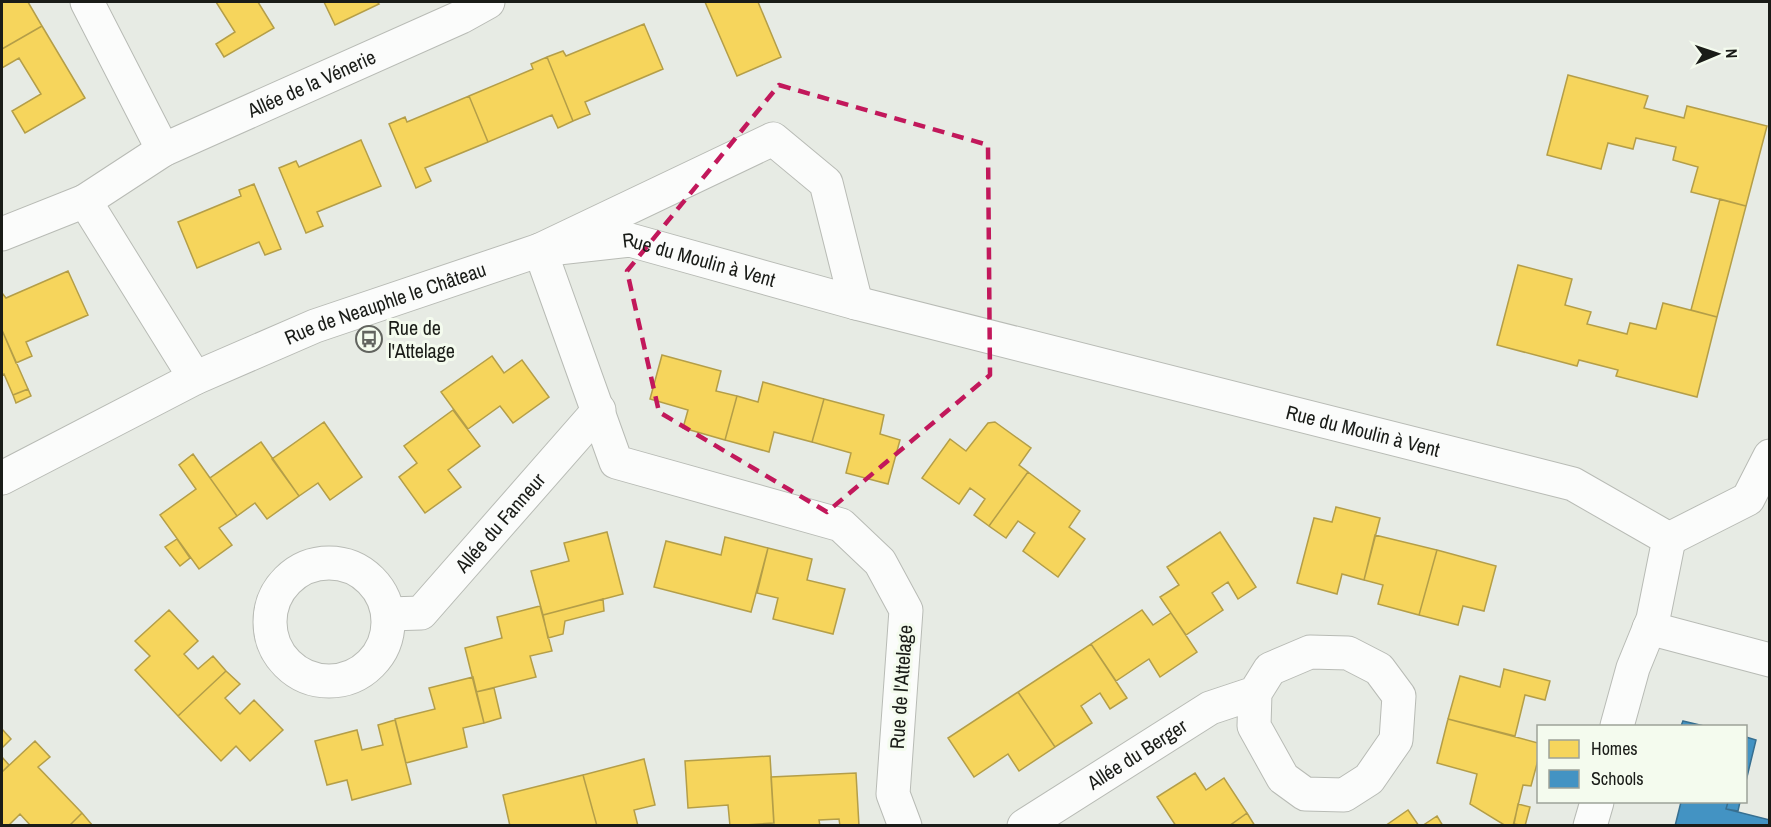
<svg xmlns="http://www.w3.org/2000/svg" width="1771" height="827" font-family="'Archivo Narrow',sans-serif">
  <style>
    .homes { fill: #f6d55c; stroke: #b49e48; stroke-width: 1.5 }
    .schools { fill: #4393c3; stroke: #376f90; stroke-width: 1.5 }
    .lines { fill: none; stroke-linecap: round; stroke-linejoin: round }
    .minor-casing { stroke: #b8bbb5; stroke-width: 35 }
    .minor { stroke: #fbfcfb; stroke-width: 33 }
    .marked { fill: none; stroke: #c2185b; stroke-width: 4.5; stroke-dasharray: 12 8; stroke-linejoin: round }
    .labels { text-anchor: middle; stroke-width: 6; stroke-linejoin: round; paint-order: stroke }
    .street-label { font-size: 20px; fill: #1a1c18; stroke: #f4fbee }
    .poi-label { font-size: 20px; fill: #1a1c18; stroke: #f4fbee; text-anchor: start }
  </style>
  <rect width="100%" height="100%" fill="#e7ebe4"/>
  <path class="homes" d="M 2,2 L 28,2 L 42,26 L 2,49 Z
    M 216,2 L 258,2 L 274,28 L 224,57 L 216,44 L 235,32 Z
    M 324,2 L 377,2 L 379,4 L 335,25 Z
    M 705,2 L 758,2 L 781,57 L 737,76 Z
    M 644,24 L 663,69 L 585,102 L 590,114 L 573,121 L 547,57 L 563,51 L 566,56 Z
    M 42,26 L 85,98 L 25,133 L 12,111 L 41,94 L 19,58 L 2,68 L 2,49 Z
    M 547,57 L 573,121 L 558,128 L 552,115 L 488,142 L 469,96 L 533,69 L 531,64 Z
    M 1568,75 L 1648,96 L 1644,108 L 1684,118 L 1687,106 L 1767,126 L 1746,206 L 1691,192 L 1698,167 L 1673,160 L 1676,147 L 1636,138 L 1633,149 L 1608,143 L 1601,169 L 1547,155 Z
    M 469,96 L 488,142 L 425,168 L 431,181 L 416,188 L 389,124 L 405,117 L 407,122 Z
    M 361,140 L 381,186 L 317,212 L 323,226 L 306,233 L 279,168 L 296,161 L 299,167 Z
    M 254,184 L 281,249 L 265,255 L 259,242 L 197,268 L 178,222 L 241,196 L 239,190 Z
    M 1720,199 L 1746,206 L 1717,317 L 1691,310 Z
    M 1518,265 L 1572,279 L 1565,305 L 1591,312 L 1587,324 L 1627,334 L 1630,323 L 1656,329 L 1663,303 L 1717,317 L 1697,397 L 1616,376 L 1618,370 L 1579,360 L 1577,366 L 1497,345 Z
    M 68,271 L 88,315 L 26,342 L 32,356 L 16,363 L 2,330 L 2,293 L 6,298 Z
    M 2,330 L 28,389 L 13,395 L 4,374 L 2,375 Z
    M 662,355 L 721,371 L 716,391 L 737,396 L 725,440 L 683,428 L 688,410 L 650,399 Z
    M 492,356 L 504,373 L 522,360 L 549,397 L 513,423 L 500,406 L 468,429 L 441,392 Z
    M 763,382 L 824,399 L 812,442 L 774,432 L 769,452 L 725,440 L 737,396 L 758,402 Z
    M 28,389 L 31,396 L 16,403 L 13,395 Z
    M 824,399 L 884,415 L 880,434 L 900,440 L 888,484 L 846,473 L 851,453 L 812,442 Z
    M 453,410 L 480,446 L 448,470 L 461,487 L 425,513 L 399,477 L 417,463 L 404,446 Z
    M 324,422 L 362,477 L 330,500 L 318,483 L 299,496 L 272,459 Z
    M 995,422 L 1031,448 L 1019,465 L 1028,472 L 989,526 L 974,515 L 985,499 L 970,488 L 959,504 L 922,478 L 950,439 L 966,451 L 988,423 Z
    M 261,442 L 299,496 L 267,519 L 255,503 L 237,516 L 210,478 Z
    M 193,454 L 237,516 L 219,528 L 232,545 L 199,569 L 160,515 L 196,489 L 179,465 Z
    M 1028,472 L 1080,511 L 1069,527 L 1085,539 L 1058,577 L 1023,551 L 1035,533 L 1018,521 L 1006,538 L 989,526 Z
    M 1336,507 L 1380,518 L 1364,580 L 1342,574 L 1337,594 L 1297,583 L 1314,518 L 1332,522 Z
    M 607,532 L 623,594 L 543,615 L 531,571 L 569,561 L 564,543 Z
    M 1220,532 L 1256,587 L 1238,599 L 1228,582 L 1212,593 L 1223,610 L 1186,635 L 1160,597 L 1179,585 L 1167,567 Z
    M 1375,535 L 1437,550 L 1419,615 L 1378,604 L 1383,585 L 1364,580 Z
    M 725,537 L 768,548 L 751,612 L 654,587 L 666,541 L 721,555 Z
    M 177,539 L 190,558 L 180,566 L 165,547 Z
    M 768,548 L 812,559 L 807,580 L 845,589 L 833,634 L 773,619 L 778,598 L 757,593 Z
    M 1437,550 L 1496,566 L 1484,611 L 1463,606 L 1458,625 L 1419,615 Z
    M 603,599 L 604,611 L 565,621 L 563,634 L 548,638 L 543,615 Z
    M 540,606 L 552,651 L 530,656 L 536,677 L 476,692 L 465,648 L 502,638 L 497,617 Z
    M 169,610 L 198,641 L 184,654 L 198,669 L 213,656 L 226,671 L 178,716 L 135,670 L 150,656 L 135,641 Z
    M 1142,610 L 1153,625 L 1171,613 L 1197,652 L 1160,677 L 1149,659 L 1116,681 L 1091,644 Z
    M 1091,644 L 1127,698 L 1110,709 L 1100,693 L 1081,706 L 1092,723 L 1055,747 L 1018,692 Z
    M 1504,669 L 1550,681 L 1545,700 L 1525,695 L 1515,736 L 1448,719 L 1460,676 L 1500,687 Z
    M 226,671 L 240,684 L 225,698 L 240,714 L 254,700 L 283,730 L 250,761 L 236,746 L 221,761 L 178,716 Z
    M 473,677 L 484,723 L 463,728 L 467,747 L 406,763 L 395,719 L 435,709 L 429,688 Z
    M 494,688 L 501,718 L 484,723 L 476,692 Z
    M 1018,692 L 1055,747 L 1019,771 L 1008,754 L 974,777 L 948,738 Z
    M 1448,719 L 1538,743 L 1538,760 L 1531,786 L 1523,785 L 1513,826 L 1506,826 L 1470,804 L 1477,774 L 1437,763 Z
    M 395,720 L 411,784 L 352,800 L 347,780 L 327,785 L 315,741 L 357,730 L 362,750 L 383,745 L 378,725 Z
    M 2,729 L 11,739 L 2,748 Z
    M 35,741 L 50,757 L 38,767 L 82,813 L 69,826 L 31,826 L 20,814 L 8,826 L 2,825 L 2,772 Z
    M 770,756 L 774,823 L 730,826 L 728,805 L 688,808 L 685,761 Z
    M 2,757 L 9,765 L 2,772 Z
    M 644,759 L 655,805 L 634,810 L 638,826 L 597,826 L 583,775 Z
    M 856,773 L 859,826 L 840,826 L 839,819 L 819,820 L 820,826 L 774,826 L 771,777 Z
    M 1195,773 L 1206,790 L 1224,778 L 1247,813 L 1229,826 L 1176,826 L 1157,797 Z
    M 583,775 L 597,826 L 510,826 L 503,795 Z
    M 1518,804 L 1530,807 L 1525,826 L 1514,824 Z
    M 1408,810 L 1419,826 L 1385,826 Z
    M 82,813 L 93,826 L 69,826 Z
    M 1247,813 L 1255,826 L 1229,826 Z
    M 1437,816 L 1443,826 L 1422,826 Z"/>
  <path class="schools" d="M 1683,721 L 1704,726 L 1681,726 Z
    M 1746,737 L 1756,740 L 1746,781 Z
    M 1681,802 L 1728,802 L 1726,809 L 1770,820 L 1770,826 L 1675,826 Z
    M 1728,802 L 1740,802 L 1738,811 L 1726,809 Z"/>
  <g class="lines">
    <defs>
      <g id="minor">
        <path d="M 87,2 L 163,150"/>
        <path id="s1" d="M 85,201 L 163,150 L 461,17 L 488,2"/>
        <path d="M 2,234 L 85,201 L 195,378"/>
        <path id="s2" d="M 540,250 L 630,240 L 856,303 L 1573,484 L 1669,539 L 1653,619 L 1633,668 L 1617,726"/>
        <path d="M 540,250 L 616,462 L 841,525 L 880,562 L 906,610 L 893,794 L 905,826"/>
        <path id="s3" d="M 2,478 L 195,378 L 315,326 L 540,250 L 773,139 L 826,183 L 856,303"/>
        <path d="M 1669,539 L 1748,499 L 1770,456"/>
        <circle cx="329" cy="622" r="59"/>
        <path id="s4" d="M 389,614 L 421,613 L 599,410"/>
        <path d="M 1649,628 L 1770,660"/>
        <path id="s5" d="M 1024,826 L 1210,708 L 1255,693 L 1270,669 L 1310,652 L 1348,653 L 1379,669 L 1399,696 L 1396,740 L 1369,779 L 1344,795 L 1305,794 L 1283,778 L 1254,726 L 1255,693"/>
        <path d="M 1590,826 L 1597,802"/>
      </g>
    </defs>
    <use href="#minor" class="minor-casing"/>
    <use href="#minor" class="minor"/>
  </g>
  <path class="marked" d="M 779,85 L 988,145 L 990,375 L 827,512 L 659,412 L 627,271 Z"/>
  <defs>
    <symbol id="bus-ring" viewBox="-11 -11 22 22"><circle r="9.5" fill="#f4fbee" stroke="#62645f" stroke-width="1.5"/><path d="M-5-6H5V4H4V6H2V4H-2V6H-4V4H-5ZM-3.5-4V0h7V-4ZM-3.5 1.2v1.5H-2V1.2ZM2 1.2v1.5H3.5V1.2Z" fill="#62645f"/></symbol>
  </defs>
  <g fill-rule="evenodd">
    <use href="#bus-ring" x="354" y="324" width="30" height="30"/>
  </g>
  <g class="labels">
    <g class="street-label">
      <text dy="7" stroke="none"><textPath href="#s1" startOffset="256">Allée de la Vénerie</textPath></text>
      <text dy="7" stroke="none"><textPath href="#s2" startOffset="162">Rue du Moulin à Vent</textPath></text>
      <text dy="7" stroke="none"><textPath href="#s3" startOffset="422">Rue de Neauphle le Château</textPath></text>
      <text dy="7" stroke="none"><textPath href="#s2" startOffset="848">Rue du Moulin à Vent</textPath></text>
      <text dy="7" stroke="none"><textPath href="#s4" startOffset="152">Allée du Fanneur</textPath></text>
      <text transform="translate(901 687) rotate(-86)" y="7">Rue de l'Attelage</text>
      <text dy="7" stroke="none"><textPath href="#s5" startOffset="134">Allée du Berger</textPath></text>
    </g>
    <g class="poi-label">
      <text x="388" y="335">Rue de<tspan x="388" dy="23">l'Attelage</tspan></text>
    </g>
  </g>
  <rect width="1771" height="827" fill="none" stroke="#1a1c18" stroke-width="6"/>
  <rect x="1537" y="725" width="210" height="78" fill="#f4fbee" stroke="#9da298" stroke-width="1.5"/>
  <rect x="1549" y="740" width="30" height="18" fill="#f6d55c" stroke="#9da298" stroke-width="1.5"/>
  <text x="1591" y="755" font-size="18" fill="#1a1c18">Homes</text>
  <rect x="1549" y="770" width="30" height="18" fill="#4393c3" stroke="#9da298" stroke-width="1.5"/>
  <text x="1591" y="785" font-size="18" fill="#1a1c18">Schools</text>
  <g transform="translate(1717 54) rotate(88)" stroke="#f4fbee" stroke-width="4.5" paint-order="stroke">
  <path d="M0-4.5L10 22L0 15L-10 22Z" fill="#1a1c18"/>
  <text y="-9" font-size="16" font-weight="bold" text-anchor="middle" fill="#1a1c18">N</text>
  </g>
</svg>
